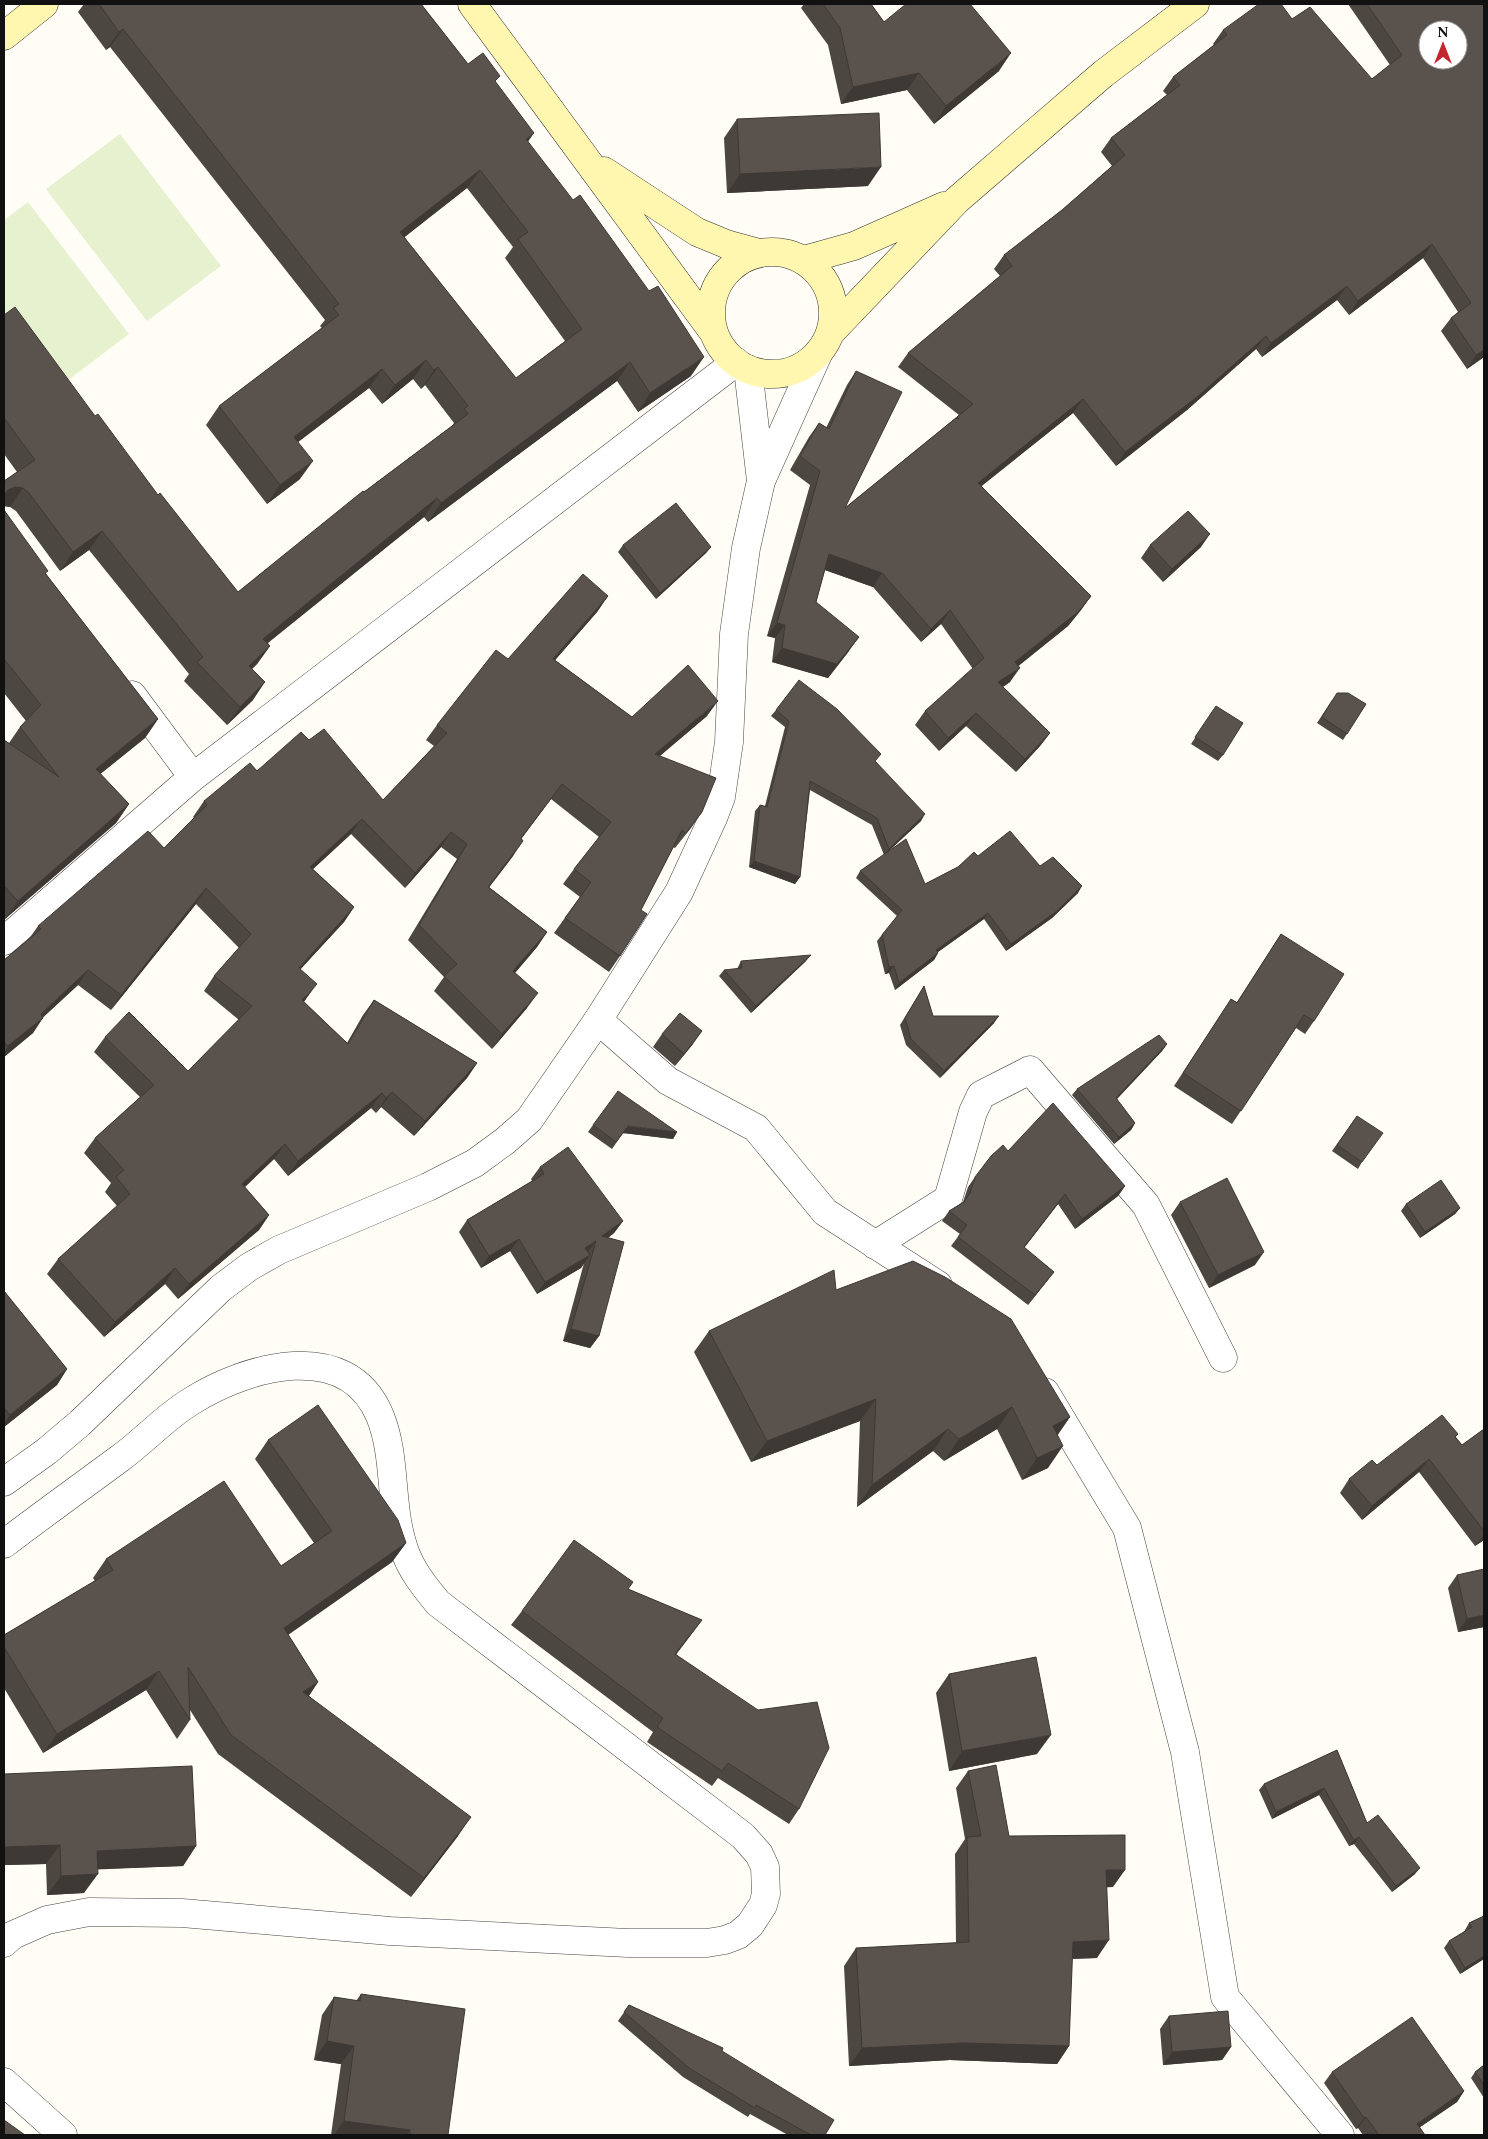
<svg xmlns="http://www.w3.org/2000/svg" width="1488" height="2139" font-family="Spectral,serif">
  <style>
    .pitch { fill: #e6f2cf }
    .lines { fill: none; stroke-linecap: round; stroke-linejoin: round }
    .minor-casing { stroke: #444; stroke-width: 29 }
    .tertiary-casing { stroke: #444; stroke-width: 29 }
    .secondary-casing { stroke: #333; stroke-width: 29 }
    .minor { stroke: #fff; stroke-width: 28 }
    .tertiary { stroke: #fff; stroke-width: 28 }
    .secondary { stroke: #fff6b0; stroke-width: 28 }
    .wall { fill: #4d4742; fill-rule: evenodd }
    .shaded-wall { fill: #3f3936 }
    .building { fill: #5a524d; stroke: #3f3936; fill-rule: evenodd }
  </style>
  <rect width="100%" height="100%" fill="#fffdf5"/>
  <path class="pitch" d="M 120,134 L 221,266 L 147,321 L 46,189 Z
    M 28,202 L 129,334 L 55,390 L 4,322 L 4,220 Z"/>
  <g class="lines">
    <defs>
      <path id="minor" d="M 132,695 L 193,777
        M 4,941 L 193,777 L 736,362
        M 598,1020 L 668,1081 L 756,1128 L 825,1212 L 938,1285
        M 875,1245 L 948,1199 L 973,1112 L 981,1095 L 1030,1070 L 1146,1205 L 1223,1358
        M 1045,1392 L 1127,1528 L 1185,1752 L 1225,1997 L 1340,2135"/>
      <path id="tertiary" d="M 748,369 L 761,481
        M 4,1482 L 47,1451 L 80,1423 L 221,1288 L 249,1267 L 279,1250 L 428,1187 L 475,1163 L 505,1141 L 529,1120 L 598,1020 L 679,892 L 713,818 L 721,797 L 729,742 L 734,634 L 746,548 L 761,481 L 818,354
        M 4,1544 C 42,1515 81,1487 119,1459 C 144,1441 164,1418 190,1402 C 245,1367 347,1336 380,1416 C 397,1458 389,1506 404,1549 C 411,1570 424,1586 438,1603 L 743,1836 L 759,1854 L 765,1867 L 766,1894 L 763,1905 L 750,1925 L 738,1935 L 725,1940 L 707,1943 L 628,1943 L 390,1931 L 182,1913 L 89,1912 L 47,1920 L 13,1935 L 4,1943
        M 4,2082 L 63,2135"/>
      <path id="secondary" d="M 472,4 L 714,333
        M 4,36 L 44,4
        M 604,171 L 697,232 L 726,244 L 759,253
        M711 313a61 61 0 1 1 122 0a61 61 0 1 1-122 0Z
        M 804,260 L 854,246 L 944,206
        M 831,332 L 957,200 L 1103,74 L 1195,4"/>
    </defs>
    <use href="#minor" class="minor-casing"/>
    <use href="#tertiary" class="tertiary-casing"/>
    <use href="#secondary" class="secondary-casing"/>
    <use href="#minor" class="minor"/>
    <use href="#tertiary" class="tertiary"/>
    <use href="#secondary" class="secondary"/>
  </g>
  <path class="wall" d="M 84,4 L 421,4 L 468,64 L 496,83 L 528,142 L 691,376 L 638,412 L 617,381 L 428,522 L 424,517 L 268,643 L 270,646 L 257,664 L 252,669 L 253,700 L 227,725 L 184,681 L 189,674 L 89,550 L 60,571 L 16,511 L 10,507 L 4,506 L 4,481 L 17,472 L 4,454 L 4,315 L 95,416 L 158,495 L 238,592 L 364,492 L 452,426 L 454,423 L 425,385 L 421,389 L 413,379 L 382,404 L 369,388 L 298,442 L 300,479 L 267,504 L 206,425 L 219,406 L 322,328 L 320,326 L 325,320 L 110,47 L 106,50 L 78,12 ZM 467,188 L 513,247 L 505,258 L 565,341 L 516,378 L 404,237 Z
    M 804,4 L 871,4 L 884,22 L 999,71 L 934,124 L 907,90 L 841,104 L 828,45 L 801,8 Z
    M 1348,4 L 1484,4 L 1484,357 L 1467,369 L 1441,331 L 1451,318 L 1458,312 L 1423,258 L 1349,315 L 1337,300 L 1262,357 L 1256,349 L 1187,410 L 1116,466 L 1073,413 L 981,486 L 1091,596 L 1081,610 L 1068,626 L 1018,666 L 1010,682 L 1003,687 L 1050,733 L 1040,746 L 1016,772 L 966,726 L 939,751 L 915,725 L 925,711 L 973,669 L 941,624 L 921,642 L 873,587 L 825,570 L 816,602 L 849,651 L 828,678 L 772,662 L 775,638 L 767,636 L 810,485 L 790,470 L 809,437 L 819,423 L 826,428 L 847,385 L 856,371 L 845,508 L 959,415 L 898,367 L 908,353 L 1000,276 L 994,269 L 1004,255 L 1062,210 L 1112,166 L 1101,152 L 1111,138 L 1167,95 L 1163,91 L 1173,77 L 1214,45 L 1213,44 L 1223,30 L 1292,19 L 1372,79 L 1390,65 Z
    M 737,119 L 868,186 L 727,193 L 724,138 Z
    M 4,510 L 46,574 L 158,719 L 145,738 L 100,774 L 129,804 L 116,823 L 5,919 L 4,918 L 4,740 L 9,743 L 20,727 L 26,721 L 4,693 Z
    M 623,545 L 711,547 L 706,553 L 656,599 L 618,552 Z
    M 1150,545 L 1201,547 L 1163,582 L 1141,558 Z
    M 608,596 L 597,612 L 555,660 L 632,717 L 707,716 L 660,756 L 702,812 L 675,848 L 673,847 L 641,910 L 620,956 L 609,972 L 554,933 L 580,897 L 563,884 L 574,869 L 599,837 L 551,799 L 521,839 L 513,856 L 489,887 L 547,932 L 537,947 L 515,973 L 527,1008 L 492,1049 L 434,991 L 444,977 L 408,940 L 457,859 L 441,847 L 405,888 L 351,834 L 313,869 L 354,907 L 344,922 L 300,969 L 306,999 L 304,1002 L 347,1043 L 363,1015 L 374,1000 L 477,1063 L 467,1078 L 414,1136 L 381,1107 L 376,1113 L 371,1108 L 288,1176 L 274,1159 L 245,1187 L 269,1215 L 259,1230 L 178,1299 L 165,1284 L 104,1337 L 47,1274 L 58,1259 L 117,1206 L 105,1192 L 111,1183 L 84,1153 L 95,1138 L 140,1097 L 94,1052 L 105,1037 L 188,1071 L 239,1020 L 204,991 L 214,976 L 239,948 L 196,904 L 111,1010 L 78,985 L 43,1017 L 33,1033 L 4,1057 L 4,960 L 29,939 L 38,926 L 164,848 L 194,818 L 193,817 L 204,801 L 257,771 L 309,740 L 383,800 L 434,746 L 426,740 L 437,725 L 508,659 Z
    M 1332,700 L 1366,704 L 1343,740 L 1317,723 Z
    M 1216,706 L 1223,755 L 1218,761 L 1191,744 Z
    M 776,710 L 876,762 L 921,821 L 889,851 L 925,884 L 978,856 L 1040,866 L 1078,893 L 1052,918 L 1006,951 L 984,919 L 938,952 L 938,953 L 934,960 L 895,990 L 889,973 L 885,974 L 877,941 L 897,916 L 856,878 L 860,871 L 884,855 L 872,825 L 810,790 L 800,877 L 795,884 L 749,867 L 755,811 L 760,805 L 765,806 L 785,727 L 771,716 Z
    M 1281,934 L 1314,1021 L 1305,1034 L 1296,1028 L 1232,1124 L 1174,1086 L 1231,999 L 1237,1002 Z
    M 741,961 L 806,961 L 751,1013 L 719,976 L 724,970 L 737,969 Z
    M 924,986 L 933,1016 L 994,1023 L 940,1078 L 906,1045 L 900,1025 Z
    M 662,1034 L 693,1044 L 675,1066 L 653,1047 Z
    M 1167,1044 L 1162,1051 L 1117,1099 L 1135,1123 L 1131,1130 L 1114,1144 L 1072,1095 L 1077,1089 Z
    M 1357,1116 L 1362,1162 L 1358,1169 L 1332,1151 Z
    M 593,1125 L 677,1132 L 673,1139 L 623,1133 L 612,1149 L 588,1132 Z
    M 1008,1151 L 1125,1186 L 1118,1196 L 1075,1229 L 1058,1204 L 1024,1248 L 1054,1272 L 1047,1281 L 1028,1305 L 951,1246 L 960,1234 L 942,1221 L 949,1211 L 963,1202 L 968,1187 L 975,1177 Z
    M 540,1167 L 623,1221 L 614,1233 L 608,1238 L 599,1336 L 590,1348 L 563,1341 L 584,1263 L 581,1268 L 537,1294 L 510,1251 L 481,1268 L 459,1232 L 467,1220 L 532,1181 L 531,1179 Z
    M 1180,1202 L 1255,1265 L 1209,1288 L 1171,1215 Z
    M 1406,1204 L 1460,1208 L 1455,1214 L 1420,1238 L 1401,1211 Z
    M 836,1290 L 1070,1417 L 1057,1435 L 1048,1468 L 1022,1480 L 997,1429 L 944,1461 L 933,1451 L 857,1507 L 860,1421 L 751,1462 L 694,1352 L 709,1331 Z
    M 4,1291 L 67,1369 L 57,1385 L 4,1427 Z
    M 1484,1429 L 1484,1540 L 1475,1546 L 1419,1472 L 1362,1520 L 1340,1493 L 1349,1479 L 1456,1437 L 1462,1445 Z
    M 268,1440 L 406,1543 L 392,1562 L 288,1634 L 318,1682 L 309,1696 L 458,1836 L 411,1897 L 218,1754 L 190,1710 L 190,1720 L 177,1739 L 146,1690 L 43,1753 L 4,1688 L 4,1635 L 95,1581 L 93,1578 L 106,1559 L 281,1566 L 314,1543 L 255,1459 Z
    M 1457,1575 L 1484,1627 L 1458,1632 L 1448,1588 Z
    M 628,1589 L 702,1620 L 676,1654 L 799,1809 L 789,1824 L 718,1778 L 712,1786 L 647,1742 L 653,1732 L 511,1625 L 522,1611 Z
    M 949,1674 L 1037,1754 L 949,1771 L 936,1693 Z
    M 1337,1750 L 1367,1823 L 1415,1874 L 1392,1892 L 1354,1844 L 1349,1846 L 1319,1795 L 1272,1819 L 1259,1790 L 1264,1784 Z
    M 968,1771 L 1009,1836 L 1113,1887 L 1107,1887 L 1097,1958 L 1072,1959 L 1069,2046 L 1057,2064 L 950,2060 L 849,2066 L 844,1966 L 856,1948 L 956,1943 L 955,1854 L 965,1839 L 956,1788 Z
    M 4,1774 L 196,1846 L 183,1866 L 97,1869 L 84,1893 L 47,1895 L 46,1864 L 4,1865 Z
    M 1484,1916 L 1484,1959 L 1460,1974 L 1444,1948 L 1449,1941 L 1465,1931 L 1465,1930 L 1469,1923 Z
    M 361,1994 L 448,2135 L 331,2135 L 341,2064 L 314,2060 L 322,2015 L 334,1997 L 356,2001 Z
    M 629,2005 L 722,2051 L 825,2135 L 788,2135 L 750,2114 L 748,2117 L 683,2077 L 618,2021 Z
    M 1169,2016 L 1231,2047 L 1222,2060 L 1163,2065 L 1160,2029 Z
    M 1484,2065 L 1484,2098 L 1471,2078 L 1475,2072 Z
    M 1332,2072 L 1464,2091 L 1457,2102 L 1420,2127 L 1425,2135 L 1363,2135 L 1358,2128 L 1356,2129 L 1324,2083 Z"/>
  <path class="shaded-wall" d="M 123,29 L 110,47 L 106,50 L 119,32 Z
    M 1011,53 L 999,71 L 934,124 L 946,106 Z
    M 919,73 L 907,90 L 841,104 L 853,87 Z
    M 534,133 L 521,152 L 526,139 Z
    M 881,167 L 868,186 L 727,193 L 740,174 Z
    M 480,170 L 467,188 L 387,251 L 400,232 Z
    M 1432,244 L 1423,258 L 1349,315 L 1358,301 Z
    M 1347,286 L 1337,300 L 1262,357 L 1271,343 Z
    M 1266,336 L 1256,349 L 1187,410 L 1116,466 L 1125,452 Z
    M 1484,350 L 1484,357 L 1467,369 L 1476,355 Z
    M 704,357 L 691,376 L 638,412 L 650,393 Z
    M 426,360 L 413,379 L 382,404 L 395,385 Z
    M 630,362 L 617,381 L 428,522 L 441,503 Z
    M 438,367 L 425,385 L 421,389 L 434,370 Z
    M 382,369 L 369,388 L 281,455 L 294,437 Z
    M 1083,399 L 1073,413 L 968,497 L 978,483 Z
    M 313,461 L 300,479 L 267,504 L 280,485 Z
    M 15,487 L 23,488 L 10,507 L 4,506 L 4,495 L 8,490 Z
    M 437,498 L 424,517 L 250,657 L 263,639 Z
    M 102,531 L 89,550 L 60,571 L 73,552 Z
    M 1210,534 L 1201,547 L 1163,582 L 1172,569 Z
    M 711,547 L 706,553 L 656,599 L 660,593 Z
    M 829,554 L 882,573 L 873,587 L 819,568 Z
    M 608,596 L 597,612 L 543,674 L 553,659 Z
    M 1091,596 L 1081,610 L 1068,626 L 1006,676 L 1015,662 Z
    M 950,610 L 941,624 L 921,642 L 931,629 Z
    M 777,623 L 785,625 L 775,638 L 767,636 Z
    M 859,637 L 849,651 L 828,678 L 772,662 L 782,648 Z
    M 270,646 L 257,664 L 236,684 L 249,666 Z
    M 1020,668 L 1010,682 L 988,696 L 998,682 Z
    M 265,682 L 253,700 L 227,725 L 240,707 Z
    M 718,701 L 707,716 L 644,769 L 655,754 Z
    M 976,713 L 966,726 L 939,751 L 948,738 Z
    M 158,719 L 145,738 L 83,788 L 96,769 Z
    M 1050,733 L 1040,746 L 1016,772 L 1025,759 Z
    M 562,784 L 551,799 L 510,854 L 521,838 Z
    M 129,804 L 116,823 L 5,919 L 18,901 Z
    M 702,812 L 691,828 L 675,848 L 686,833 Z
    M 925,814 L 921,821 L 884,855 L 889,849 Z
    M 362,819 L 351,834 L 299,882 L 310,867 Z
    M 451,832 L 441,847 L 405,888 L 415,873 Z
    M 523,841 L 513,856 L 478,902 L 488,887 Z
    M 754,861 L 800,877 L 795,884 L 749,867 Z
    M 1082,886 L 1078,893 L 1052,918 L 1006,951 L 1011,944 Z
    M 206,888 L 196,904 L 111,1010 L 121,995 Z
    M 354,907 L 344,922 L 288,983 L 299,968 Z
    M 988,913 L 984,919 L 931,957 L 936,950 Z
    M 547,932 L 537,947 L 503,987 L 513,971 Z
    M 938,953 L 934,960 L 895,990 L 899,983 Z
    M 811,955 L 806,961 L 751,1013 L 756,1006 Z
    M 894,966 L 889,973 L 885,974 L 889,967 Z
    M 88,970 L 78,985 L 36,1024 L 43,1018 L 33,1033 L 4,1057 L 4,1053 L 8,1046 Z
    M 317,984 L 306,999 L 292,1015 L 302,1000 Z
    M 538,993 L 527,1008 L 492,1049 L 502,1034 Z
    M 999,1016 L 994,1023 L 940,1078 L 944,1071 Z
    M 702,1031 L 693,1044 L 675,1066 L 684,1054 Z
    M 1167,1044 L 1162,1051 L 1112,1104 L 1116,1098 Z
    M 477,1063 L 467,1078 L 414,1136 L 425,1121 Z
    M 392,1092 L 381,1107 L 376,1113 L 386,1098 Z
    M 382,1093 L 371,1108 L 288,1176 L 298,1161 Z
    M 1135,1123 L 1131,1130 L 1114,1144 L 1119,1137 Z
    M 628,1126 L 677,1132 L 673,1139 L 623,1133 L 612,1149 Z
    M 285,1144 L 274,1159 L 232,1199 L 242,1184 Z
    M 1125,1186 L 1118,1196 L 1075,1229 L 1082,1219 Z
    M 1065,1194 L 1058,1204 L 1017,1257 L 1024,1247 Z
    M 1460,1208 L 1455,1214 L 1420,1238 L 1425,1232 Z
    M 269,1215 L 259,1230 L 178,1299 L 189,1284 Z
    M 623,1221 L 614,1233 L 594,1248 L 602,1236 Z
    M 519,1239 L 510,1251 L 481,1268 L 489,1256 Z
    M 596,1241 L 587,1253 L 585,1248 Z
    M 1264,1252 L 1255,1265 L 1209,1288 L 1218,1275 Z
    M 590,1255 L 581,1268 L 537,1294 L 545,1282 Z
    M 175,1268 L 165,1284 L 104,1337 L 115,1322 Z
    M 1054,1272 L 1047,1281 L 1028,1305 L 1035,1295 Z
    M 571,1329 L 599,1336 L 590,1348 L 563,1341 Z
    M 67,1369 L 57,1385 L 4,1427 L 4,1424 L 10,1415 Z
    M 876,1399 L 860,1421 L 751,1462 L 767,1441 Z
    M 1012,1407 L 997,1429 L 944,1461 L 959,1439 Z
    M 1070,1417 L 1055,1439 L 1053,1426 Z
    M 948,1429 L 933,1451 L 857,1507 L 872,1485 Z
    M 1063,1446 L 1048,1468 L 1022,1480 L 1037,1458 Z
    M 1429,1459 L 1419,1472 L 1362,1520 L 1372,1506 Z
    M 1484,1534 L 1484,1540 L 1475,1546 Z
    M 406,1543 L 392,1562 L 271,1647 L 284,1628 Z
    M 1484,1615 L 1484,1627 L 1458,1632 L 1467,1619 Z
    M 702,1620 L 691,1635 L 665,1669 L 675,1654 Z
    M 159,1671 L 146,1690 L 43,1753 L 57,1734 Z
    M 318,1682 L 305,1701 L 303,1692 Z
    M 1051,1735 L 1037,1754 L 949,1771 L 962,1751 Z
    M 1324,1788 L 1319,1795 L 1272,1819 L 1276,1812 Z
    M 471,1817 L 458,1836 L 411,1897 L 424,1878 Z
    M 1359,1837 L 1354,1844 L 1349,1846 L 1354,1840 Z
    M 60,1845 L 46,1864 L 4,1865 L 4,1847 Z
    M 196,1846 L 183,1866 L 84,1870 L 97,1851 Z
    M 1420,1868 L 1415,1874 L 1392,1892 L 1396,1886 Z
    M 1106,1870 L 1125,1870 L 1113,1887 L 1094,1888 Z
    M 98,1874 L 84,1893 L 47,1895 L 61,1876 Z
    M 1109,1940 L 1097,1958 L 1060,1959 L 1073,1942 Z
    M 1484,1956 L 1484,1959 L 1460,1974 L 1465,1968 Z
    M 327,2041 L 354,2046 L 341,2064 L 314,2060 Z
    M 963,2043 L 1069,2046 L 1057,2064 L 950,2060 L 849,2066 L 862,2048 Z
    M 1231,2047 L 1222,2060 L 1163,2065 L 1172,2052 Z
    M 1464,2091 L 1457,2102 L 1410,2134 L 1417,2124 Z
    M 1366,2117 L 1358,2128 L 1356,2129 L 1364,2118 Z
    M 344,2121 L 410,2130 L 407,2135 L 334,2135 Z"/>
  <path class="building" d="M 99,4 L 421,4 L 468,64 L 483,53 L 500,76 L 495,81 L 534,133 L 526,139 L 573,200 L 580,195 L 649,291 L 658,286 L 704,357 L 650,393 L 630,362 L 441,503 L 437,498 L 263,639 L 270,646 L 249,666 L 265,682 L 240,707 L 197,662 L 203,657 L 102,531 L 73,552 L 29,493 L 23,488 L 15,487 L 8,490 L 4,495 L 4,481 L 35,460 L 4,418 L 4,315 L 15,307 L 95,416 L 98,414 L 158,495 L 160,493 L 238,592 L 363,491 L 364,492 L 468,414 L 464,409 L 468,406 L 438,367 L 434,370 L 426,360 L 395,385 L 382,369 L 294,437 L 313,461 L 280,485 L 219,406 L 339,315 L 333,308 L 339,304 L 123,29 L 119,32 ZM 480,170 L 528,232 L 518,239 L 582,329 L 516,378 L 400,232 Z
    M 823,4 L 871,4 L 884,22 L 906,4 L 970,4 L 1011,53 L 946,106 L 919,73 L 853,87 L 840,28 Z
    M 1259,4 L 1281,4 L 1292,19 L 1310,7 L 1372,79 L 1402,55 L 1367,4 L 1484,4 L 1484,350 L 1476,355 L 1451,318 L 1471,303 L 1432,244 L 1358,301 L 1347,286 L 1271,343 L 1266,336 L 1197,397 L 1125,452 L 1083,399 L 978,483 L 1091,596 L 1078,612 L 1015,662 L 1020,668 L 998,682 L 1050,733 L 1025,759 L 976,713 L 948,738 L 925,711 L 984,658 L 950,610 L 931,629 L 882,573 L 829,554 L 816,602 L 859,637 L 837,664 L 782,648 L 785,625 L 777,623 L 820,471 L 800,456 L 819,423 L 829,429 L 856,371 L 902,392 L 845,508 L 956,418 L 959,419 L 957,417 L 973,404 L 908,353 L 1012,266 L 1004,255 L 1062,210 L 1125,155 L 1111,138 L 1180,85 L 1173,77 L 1227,35 L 1223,30 ZM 1428,30 L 1458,30 L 1458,60 L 1428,60 Z
    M 879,113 L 881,167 L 740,174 L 737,119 Z
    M 676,503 L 711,547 L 660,593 L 623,545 Z
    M 4,510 L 48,571 L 45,573 L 158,719 L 96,769 L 129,804 L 18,901 L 4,886 L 4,740 L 59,777 L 20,727 L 41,705 L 4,659 Z
    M 1188,511 L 1210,534 L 1172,569 L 1150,545 Z
    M 583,574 L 608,596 L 553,659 L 632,717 L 688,665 L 718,701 L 655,754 L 716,778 L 702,812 L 686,833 L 682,830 L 641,910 L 647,914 L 620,956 L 565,918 L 591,882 L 574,869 L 611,822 L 562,784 L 521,838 L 523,841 L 488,887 L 547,932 L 513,971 L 538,993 L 502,1034 L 444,976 L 457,964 L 419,925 L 467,844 L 451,832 L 415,873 L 362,819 L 310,867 L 354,907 L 299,968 L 317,984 L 302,1000 L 348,1044 L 374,1000 L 477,1063 L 425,1121 L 392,1092 L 386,1098 L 382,1093 L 298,1161 L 285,1144 L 242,1184 L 269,1215 L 189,1284 L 175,1268 L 115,1322 L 58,1259 L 130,1194 L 116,1177 L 124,1170 L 95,1138 L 154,1085 L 105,1037 L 129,1012 L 188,1071 L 252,1006 L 214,976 L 251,934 L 206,888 L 121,995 L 88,970 L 41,1014 L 43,1018 L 8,1046 L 4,1042 L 4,960 L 41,929 L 38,926 L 148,831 L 164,848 L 207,805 L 204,801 L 250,763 L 257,771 L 301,732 L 309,740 L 324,729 L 383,800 L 447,733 L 437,725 L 496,650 L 508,659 Z
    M 799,680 L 837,709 L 881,754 L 875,761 L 925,814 L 889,849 L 877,818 L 810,781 L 800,877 L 754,861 L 760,805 L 767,807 L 789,721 L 776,710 Z
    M 1337,693 L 1348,693 L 1366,704 L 1347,734 L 1322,717 Z
    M 1216,706 L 1243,723 L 1223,755 L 1195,737 Z
    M 1010,831 L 1040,866 L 1053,857 L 1082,886 L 1057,911 L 1011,944 L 988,913 L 936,950 L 938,953 L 899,983 L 894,966 L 889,967 L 882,935 L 902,910 L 860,871 L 906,839 L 925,884 L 958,867 L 974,852 L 978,856 Z
    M 1281,934 L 1344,974 L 1314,1021 L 1304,1015 L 1241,1111 L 1183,1073 L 1231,999 L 1237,1003 Z
    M 811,955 L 756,1006 L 724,970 L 742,968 L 741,961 Z
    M 924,986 L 933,1016 L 999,1016 L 944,1071 L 911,1039 L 905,1018 Z
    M 680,1013 L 702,1031 L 684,1054 L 662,1034 Z
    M 1159,1035 L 1167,1044 L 1116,1098 L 1135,1123 L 1119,1137 L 1077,1089 Z
    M 618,1091 L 677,1132 L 628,1126 L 616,1142 L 593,1125 Z
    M 1053,1103 L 1125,1186 L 1082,1219 L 1065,1194 L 1024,1247 L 1054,1272 L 1035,1295 L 958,1237 L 967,1225 L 949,1211 L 964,1202 L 970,1193 L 975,1177 L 991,1156 L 1003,1145 L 1008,1151 Z
    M 1357,1116 L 1383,1133 L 1362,1162 L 1337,1145 Z
    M 568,1147 L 623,1221 L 602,1236 L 624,1242 L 599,1336 L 571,1329 L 596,1241 L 585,1248 L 590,1255 L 545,1282 L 519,1239 L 489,1256 L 467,1220 L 544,1174 L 540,1167 Z
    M 1227,1178 L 1264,1252 L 1218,1275 L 1180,1202 Z
    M 1441,1180 L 1460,1208 L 1425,1232 L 1406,1204 Z
    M 913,1261 L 945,1277 L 1011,1319 L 1070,1417 L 1053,1426 L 1063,1446 L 1037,1458 L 1012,1407 L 959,1439 L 948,1429 L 872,1485 L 876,1399 L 767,1441 L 709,1331 L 834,1270 L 836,1290 Z
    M 4,1291 L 67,1369 L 10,1415 L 4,1408 Z
    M 318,1405 L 398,1520 L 406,1543 L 284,1628 L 318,1682 L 303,1692 L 471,1817 L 424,1878 L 231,1735 L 188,1667 L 190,1720 L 159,1671 L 57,1734 L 4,1647 L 4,1635 L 113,1570 L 106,1559 L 224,1481 L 281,1566 L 332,1531 L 268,1440 Z
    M 1442,1415 L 1458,1434 L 1455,1437 L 1462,1445 L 1484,1429 L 1484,1531 L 1429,1459 L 1372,1506 L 1349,1479 L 1372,1460 L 1377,1465 Z
    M 574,1540 L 633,1582 L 628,1589 L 702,1620 L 675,1654 L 758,1710 L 817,1702 L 829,1748 L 799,1809 L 728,1763 L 722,1771 L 657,1727 L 663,1718 L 522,1611 Z
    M 1484,1569 L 1484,1615 L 1467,1619 L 1457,1575 Z
    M 1036,1657 L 1051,1735 L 962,1751 L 949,1674 Z
    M 1337,1750 L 1367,1823 L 1378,1815 L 1420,1868 L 1396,1886 L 1359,1837 L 1354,1840 L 1324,1788 L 1276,1812 L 1264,1784 Z
    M 996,1765 L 1009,1836 L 1125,1835 L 1125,1870 L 1106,1870 L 1109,1940 L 1073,1942 L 1069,2046 L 963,2043 L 862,2048 L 856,1948 L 969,1942 L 967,1837 L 981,1836 L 968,1771 Z
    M 192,1766 L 196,1846 L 97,1851 L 98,1874 L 61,1876 L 60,1845 L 4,1847 L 4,1774 Z
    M 1484,1916 L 1484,1956 L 1465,1968 L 1449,1941 L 1472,1927 L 1469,1923 Z
    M 361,1994 L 465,2009 L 448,2135 L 410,2135 L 410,2130 L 344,2121 L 354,2046 L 327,2041 L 334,1997 L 360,2001 Z
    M 629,2005 L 723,2048 L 722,2051 L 834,2120 L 825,2135 L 811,2135 L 756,2105 L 755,2108 L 689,2068 L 624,2012 Z
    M 1228,2011 L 1231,2047 L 1172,2052 L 1169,2016 Z
    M 1412,2017 L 1464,2091 L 1417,2124 L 1425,2135 L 1379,2135 L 1366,2117 L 1364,2118 L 1332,2072 Z
    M 1484,2065 L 1484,2085 L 1475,2072 Z
    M 4,2120 L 25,2135 L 4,2135 Z"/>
  <rect width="1488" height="2139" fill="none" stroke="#111111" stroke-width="10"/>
  <g transform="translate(1443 45)"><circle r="24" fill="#ffffff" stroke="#a0a0a0"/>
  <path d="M0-4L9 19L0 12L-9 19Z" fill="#c4262e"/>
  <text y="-8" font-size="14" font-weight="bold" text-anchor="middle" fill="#111111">N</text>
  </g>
</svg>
